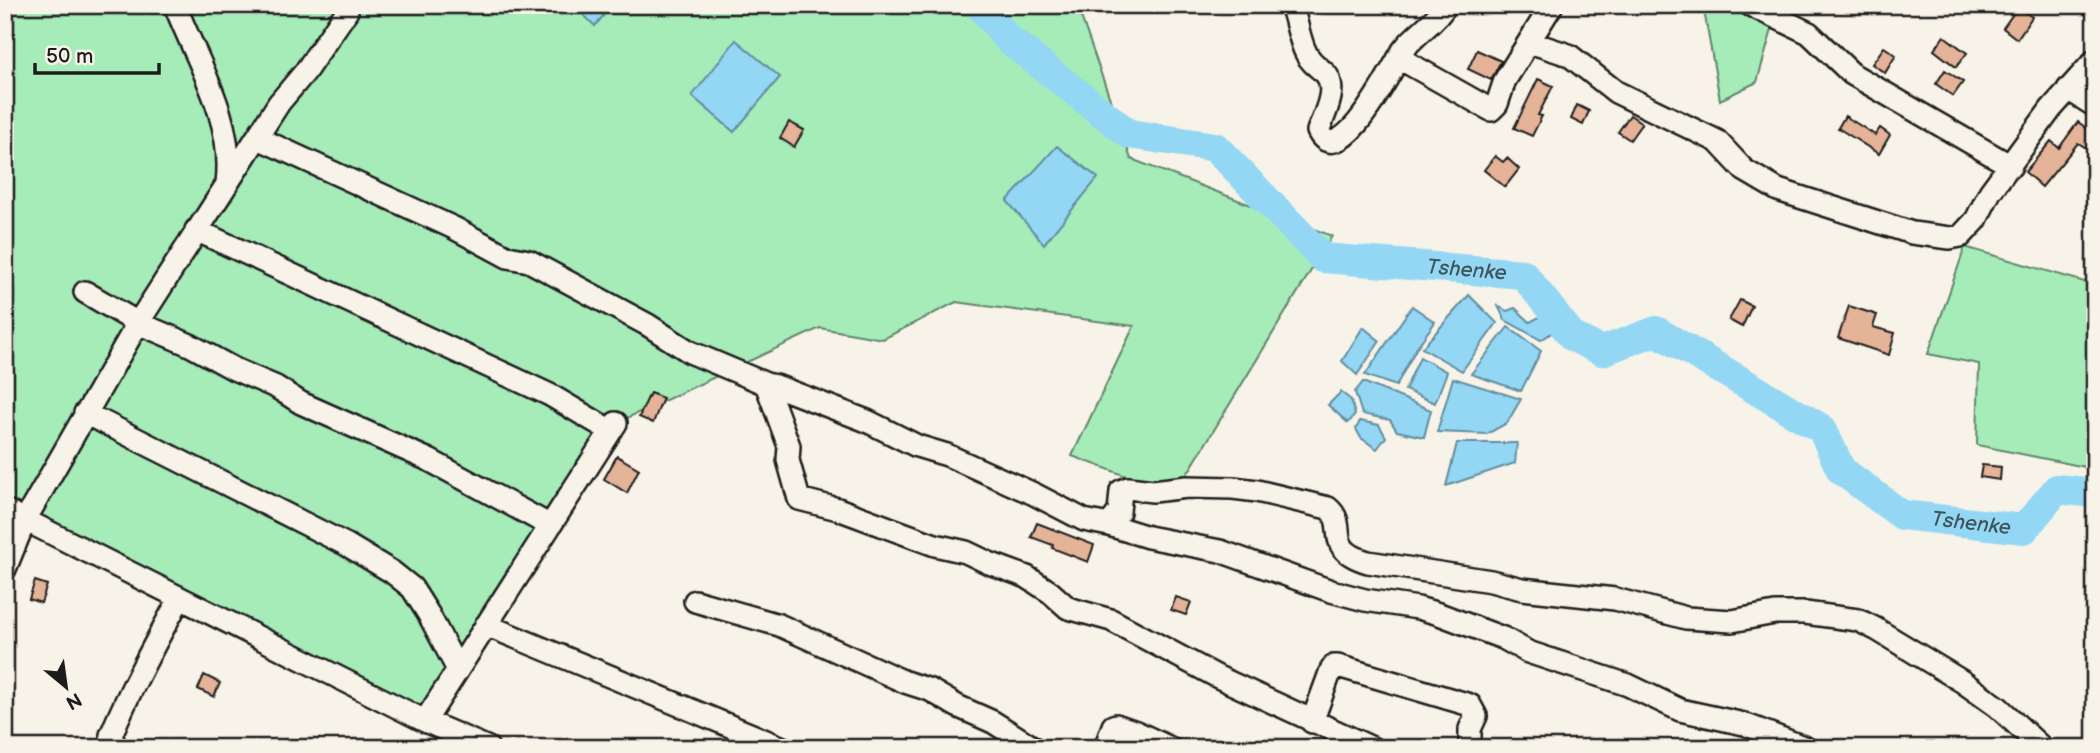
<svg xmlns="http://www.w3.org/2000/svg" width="2100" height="753" font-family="'Balsamiq Sans',sans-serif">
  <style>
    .green { fill: #a5ecb9; stroke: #60846a; stroke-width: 2 }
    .water { fill: #93d7f5; stroke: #638c9e; stroke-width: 2 }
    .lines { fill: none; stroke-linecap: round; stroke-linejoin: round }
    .river { stroke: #93d7f5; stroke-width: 30 }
    .building { fill: #e5b397; stroke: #1c1c1c; stroke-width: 2 }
    .minor-casing { stroke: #1c1c1c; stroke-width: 26 }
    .minor { stroke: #f7f3e8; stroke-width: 21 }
    .labels { text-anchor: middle; stroke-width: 5; stroke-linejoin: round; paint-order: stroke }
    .water-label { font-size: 21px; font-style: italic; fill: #40545d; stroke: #f7f3e8 }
  </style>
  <rect width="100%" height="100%" fill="#f7f3e8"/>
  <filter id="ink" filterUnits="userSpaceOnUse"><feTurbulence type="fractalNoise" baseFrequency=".0143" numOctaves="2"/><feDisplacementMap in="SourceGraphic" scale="14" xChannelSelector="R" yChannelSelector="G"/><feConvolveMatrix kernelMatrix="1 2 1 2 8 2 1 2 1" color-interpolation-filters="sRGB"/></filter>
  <g filter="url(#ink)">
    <path class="green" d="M 5,5 L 1077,5 L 1131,159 L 1332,236 L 1175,494 L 1072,456 L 1134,326 L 956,302 L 883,339 L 820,328 L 616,423 L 425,721 L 5,510 Z
      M 1703,5 L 1779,5 L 1757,82 L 1720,100 Z
      M 1965,247 L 2095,285 L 2095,469 L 1977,445 L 1979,364 L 1928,354 Z"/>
    <path class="water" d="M 573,5 L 612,5 L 595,26 Z
      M 736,40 L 780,77 L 734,132 L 692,96 Z
      M 1057,146 L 1098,178 L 1044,244 L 1007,201 Z
      M 1469,295 L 1497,323 L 1462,371 L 1422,348 Z
      M 1412,306 L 1435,322 L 1417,347 L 1396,386 L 1365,375 Z
      M 1498,306 L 1507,311 L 1515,308 L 1530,322 L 1543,315 L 1553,332 L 1541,340 L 1505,320 Z
      M 1363,327 L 1380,341 L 1357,375 L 1342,361 Z
      M 1508,327 L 1541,351 L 1521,391 L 1471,374 Z
      M 1420,357 L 1447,372 L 1435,403 L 1405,390 Z
      M 1453,378 L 1521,399 L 1507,423 L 1487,434 L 1437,432 Z
      M 1363,382 L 1431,410 L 1424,437 L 1397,431 L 1390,420 L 1362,414 L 1355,392 Z
      M 1341,392 L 1351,400 L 1355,415 L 1348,423 L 1328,405 Z
      M 1360,421 L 1379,425 L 1386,437 L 1377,449 L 1361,438 L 1356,429 Z
      M 1457,443 L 1517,443 L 1515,463 L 1446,486 Z"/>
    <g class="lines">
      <path class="river" id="s1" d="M 980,5 L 1008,39 L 1129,134 L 1215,147 L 1323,258 L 1523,274 L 1573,337 L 1602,351 L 1656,331 L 1822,429 L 1841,470 L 1902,515 L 2024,529 L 2057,489 L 2095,493"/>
    </g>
    <path class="building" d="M 2018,7 L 2032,17 L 2017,39 L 2003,28 Z
      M 1944,36 L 1967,53 L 1956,67 L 1934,50 Z
      M 1884,47 L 1896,55 L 1885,73 L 1872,64 Z
      M 1477,50 L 1501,61 L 1491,80 L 1468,69 Z
      M 1945,70 L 1963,82 L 1953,96 L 1936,84 Z
      M 1538,79 L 1553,86 L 1538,115 L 1542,116 L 1532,136 L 1514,128 Z
      M 1577,105 L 1589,111 L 1583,125 L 1571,119 Z
      M 1630,115 L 1642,123 L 1630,140 L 1618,132 Z
      M 1845,116 L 1875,135 L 1880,128 L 1890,135 L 1879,154 L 1838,128 Z
      M 789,122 L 804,130 L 794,147 L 780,138 Z
      M 2078,122 L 2095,134 L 2095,153 L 2078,143 L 2042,187 L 2025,172 L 2051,141 L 2059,148 Z
      M 1495,156 L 1503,162 L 1507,158 L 1519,169 L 1505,187 L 1484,170 Z
      M 1740,300 L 1752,306 L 1742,327 L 1729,320 Z
      M 1849,306 L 1877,315 L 1873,327 L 1895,333 L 1889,355 L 1838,338 Z
      M 650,393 L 663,398 L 653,423 L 639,417 Z
      M 617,456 L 639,469 L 627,493 L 604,479 Z
      M 1982,465 L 2001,467 L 2000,480 L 1980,477 Z
      M 1037,523 L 1094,545 L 1088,562 L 1052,548 L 1053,545 L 1031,537 Z
      M 35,581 L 47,585 L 41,603 L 29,599 Z
      M 1176,597 L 1191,602 L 1186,615 L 1171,610 Z
      M 204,675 L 220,683 L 214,697 L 198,689 Z"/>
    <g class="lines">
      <defs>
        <path id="minor" d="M 175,5 C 197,62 235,120 227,183
          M 1291,5 C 1297,20 1299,40 1306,53 C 1310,62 1318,67 1325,73 C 1339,88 1324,115 1318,131 C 1340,176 1395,62 1404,49 C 1416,33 1435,23 1446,5
          M 1750,5 L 1809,33 L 1852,74 L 2011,166
          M 1529,42 L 1569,55 L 1616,92 L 1717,141 L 1744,170 L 1778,190 L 1912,233 L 1950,238 L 1961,236 L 1976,220 L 1990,192 L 2051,109 L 2095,60
          M 1399,58 L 1491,110 L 1497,104 L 1505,80 L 1552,5
          M 2068,89 L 2095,106
          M 258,138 L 454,228 L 508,257 L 529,261 L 648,325 L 690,352 L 766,384 L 776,386 L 867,421 L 917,446 L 947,455 L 1034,494 L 1084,520 L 1109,525 L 1148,537 L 1220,551 L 1331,591 L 1365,600 L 1418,608 L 1439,614 L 1503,638 L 1528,652 L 1628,685 L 1680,710 L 1744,724 L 1806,748
          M 196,230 L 550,395 L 611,431
          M 85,292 L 138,323 L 190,345 L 234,369 L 276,387 L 301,403 L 429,460 L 549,525
          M 766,384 L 789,446 L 788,460 L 799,499 L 838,509 L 935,545 L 966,552 L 989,563 L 1027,577 L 1050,592 L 1068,608 L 1111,620 L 1218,677 L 1372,748
          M 85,413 L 347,545 L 392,572 L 412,588 L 429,615 L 457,668
          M 5,510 L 425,721 L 488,748
          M 1109,525 L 1119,512 L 1121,491 L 1128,488 L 1153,491 L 1187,487 L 1233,488 L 1257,491 L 1328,508 C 1350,526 1321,548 1368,562 L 1491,581 L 1522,589 L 1615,599 L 1686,618 L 1732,621 L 1775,613 L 1805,613 L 1858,620 L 1876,629 L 1963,682 L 1998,707 L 2042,748
          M 5,569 L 25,520 L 138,323 L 279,103 L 305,72 L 347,11
          M 695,601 L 779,625 L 905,682 L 930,690 L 957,706 L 993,722 L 1034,748
          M 486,625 L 783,748
          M 425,721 L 616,423
          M 1312,722 L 1331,670 L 1334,666 L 1338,666 L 1470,705 L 1476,716 L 1470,729 L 1470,748
          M 116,748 L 111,735 C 131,687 155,643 180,598
          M 1105,748 L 1113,726 L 1116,725 L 1136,732 L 1170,748"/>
      </defs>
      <use href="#minor" class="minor-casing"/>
      <use href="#minor" class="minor"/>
    </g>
  </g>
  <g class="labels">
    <g class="water-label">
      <text dy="7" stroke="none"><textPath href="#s1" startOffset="584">Tshenke</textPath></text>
      <text dy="7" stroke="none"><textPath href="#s1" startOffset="1194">Tshenke</textPath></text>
    </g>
  </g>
  <rect width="2100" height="753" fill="none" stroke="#f7f3e8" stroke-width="28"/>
  <rect x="14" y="14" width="2072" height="725" fill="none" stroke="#1c1c1c" stroke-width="2.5" filter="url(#ink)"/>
  <g transform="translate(66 687) rotate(151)" stroke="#f7f3e8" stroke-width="5" paint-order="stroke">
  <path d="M0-5L12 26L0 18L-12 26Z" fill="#1c1c1c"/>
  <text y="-10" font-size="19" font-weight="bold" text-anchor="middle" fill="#1c1c1c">N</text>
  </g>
  <path d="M35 63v10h124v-10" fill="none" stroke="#1c1c1c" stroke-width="3.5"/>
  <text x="46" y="63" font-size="21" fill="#1c1c1c" stroke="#f7f3e8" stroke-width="5" paint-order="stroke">50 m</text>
</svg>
